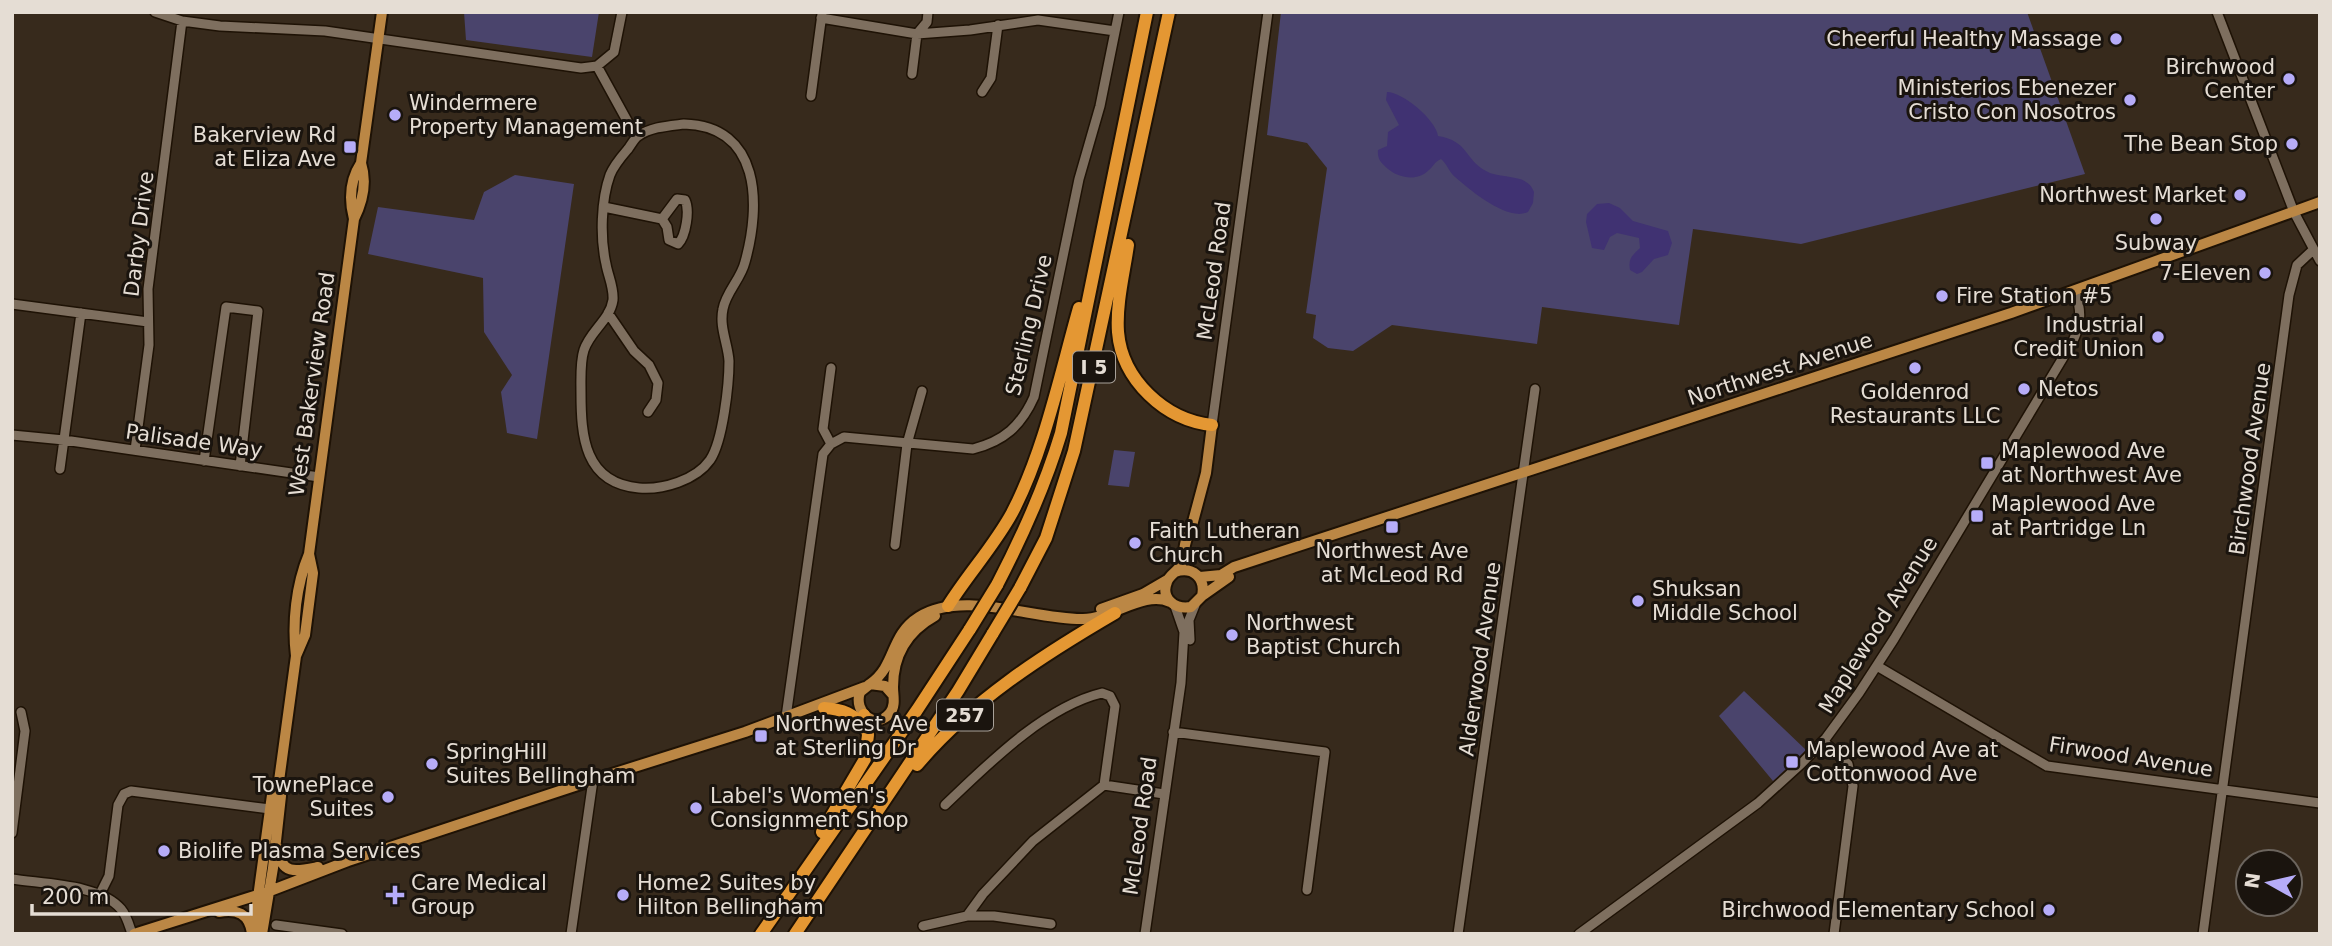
<svg xmlns="http://www.w3.org/2000/svg" width="2332" height="946" font-family="'DejaVu Sans',sans-serif">
  <style>
    .green { fill: #4a446c }
    .water { fill: #403272 }
    .lines { fill: none; stroke-linecap: round; stroke-linejoin: round }
    .minor-casing { stroke: #1e1205; stroke-width: 12 }
    .major-casing { stroke: #1e1205; stroke-width: 14 }
    .highway-casing { stroke: #1e1205; stroke-width: 16 }
    .minor { stroke: #7e6f5f; stroke-width: 9 }
    .major { stroke: #bb8745; stroke-width: 10 }
    .highway { stroke: #e49733; stroke-width: 12 }
    .highway-bridge-casing { stroke: #1e1205; stroke-width: 16; stroke-linecap: butt }
    .highway-bridge { stroke: #e49733; stroke-width: 12 }
    .poi-dot { fill: #b6acf8; stroke: #1a140e; stroke-width: 2.5 }
    .labels { text-anchor: middle; stroke-width: 6; stroke-linejoin: round; paint-order: stroke }
    .shield { fill: #1a140e; stroke: #a8a199; stroke-width: 2 }
    .shield-label { font-size: 19px; font-weight: bold; fill: #e5ddd4 }
    .poi-label { font-size: 21px; fill: #e5ddd4; stroke: #1a140e; text-anchor: start }
    .street-label { font-size: 21px; fill: #e5ddd4; stroke: #1a140e }
  </style>
  <rect width="100%" height="100%" fill="#372a1c"/>
  <path class="green" d="M 464,12 L 599,12 L 592,57 L 466,40 Z
    M 1281,12 L 2027,12 L 2085,174 L 1801,244 L 1693,229 L 1679,325 L 1542,307 L 1537,344 L 1392,325 L 1353,351 L 1328,348 L 1313,338 L 1316,315 L 1306,313 L 1327,168 L 1307,143 L 1267,135 Z
    M 515,175 L 574,184 L 537,439 L 507,433 L 501,392 L 512,375 L 484,332 L 483,278 L 368,254 L 378,207 L 474,220 L 484,192 Z
    M 1114,450 L 1135,452 L 1129,487 L 1108,485 Z
    M 1744,691 L 1806,750 L 1773,781 L 1719,716 Z"/>
  <path class="water" d="M 1387,92 C 1403,92 1436,120 1438,136 C 1469,141 1464,159 1486,171 C 1501,180 1527,172 1534,192 L 1533,203 L 1528,212 C 1508,222 1470,190 1455,177 C 1449,172 1447,164 1441,159 C 1434,162 1434,166 1429,170 C 1417,182 1399,178 1388,169 C 1381,163 1377,159 1378,150 L 1387,146 L 1388,132 L 1399,125 L 1386,100 Z
    M 1609,203 L 1620,208 L 1633,221 L 1668,231 L 1672,243 L 1668,255 L 1654,259 L 1642,272 L 1637,274 L 1630,270 C 1628,258 1632,256 1640,248 L 1639,238 L 1617,233 L 1610,237 L 1604,250 L 1592,248 L 1586,222 L 1587,214 L 1597,204 Z"/>
  <g class="lines">
    <defs>
      <path id="minor" d="M 155,12 L 182,21 L 220,26 L 325,31 L 581,68 L 597,66 L 614,52 L 622,12
        M 2217,12 L 2294,212 L 2320,261
        M 821,18 L 917,34 L 970,30 L 1038,20 L 1115,31
        M 597,66 L 636,137
        M 912,74 L 917,34 L 927,22 L 928,12
        M 982,92 L 991,78 L 998,25
        M 811,96 L 822,14
        M 684,124 C 761,126 761,205 745,262 C 741,279 726,292 723,309 C 719,327 728,344 729,361 C 729,384 723,441 710,460 C 696,480 663,490 639,488 C 584,483 581,436 581,392 C 581,379 580,362 584,350 C 590,331 610,320 613,300 C 614,287 608,276 606,264 C 600,238 601,200 610,175 C 614,165 622,156 628,149 C 631,145 634,139 638,136 C 651,127 668,126 684,124 Z
        M 677,199 L 685,200 C 690,210 686,236 678,244 L 669,240 L 667,227 L 662,219 Z
        M 604,207 L 662,219
        M 12,304 L 148,322
        M 608,313 L 634,351 L 649,365 L 658,383 L 656,400 L 648,412
        M 1212,425 L 1268,12
        M 12,435 L 64,440 L 319,477
        M 831,444 L 823,429 L 831,368
        M 135,450 L 149,345 L 148,289 L 182,21
        M 204,461 L 226,307 L 258,311 L 240,466
        M 60,469 L 81,313
        M 895,545 L 907,444 L 922,391
        M 1190,640 L 1189,620 L 1195,605
        M 1877,666 L 2047,766 L 2320,803
        M 786,717 L 823,454 L 831,444 L 844,437 L 973,449 C 1004,441 1021,426 1034,397 L 1079,179 L 1100,106 L 1119,12
        M 1173,732 L 1325,752 L 1307,890
        M 1823,741 L 1848,764 L 1853,786 L 1834,934
        M 945,805 C 987,765 1044,707 1102,693 L 1110,696 L 1115,706 L 1104,785
        M 12,833 L 25,731 L 21,712
        M 12,879 C 43,884 100,884 121,909 C 127,916 129,925 132,934
        M 100,894 L 109,876 L 118,805 L 124,794 L 131,791 L 270,809
        M 967,916 L 994,916 L 1051,924
        M 276,925 L 342,934
        M 923,926 L 967,916 L 983,894 L 1033,841 L 1104,785 L 1164,794
        M 571,934 L 593,780
        M 1145,934 L 1181,683 L 1184,632 L 1175,606
        M 1458,934 L 1535,389
        M 1579,934 L 1758,803 L 1801,764 L 1826,738 L 1859,693 L 1894,639 L 2073,341 C 2081,323 2082,311 2075,292
        M 2203,934 L 2289,295 L 2297,265 L 2313,250"/>
      <path id="major" d="M 354,219 C 349,200 350,180 361,163
        M 1175,572 C 1193,566 1206,578 1202,596 L 1191,607 C 1176,610 1160,599 1167,582 C 1169,575 1177,572 1181,565 C 1186,554 1182,543 1190,533 L 1206,473 L 1212,425
        M 1200,577 L 1221,575 L 1234,567 L 2011,313 L 2320,202
        M 1202,596 L 1229,577
        M 1101,609 L 1143,594 L 1167,580
        M 296,656 C 292,623 296,585 309,554 L 354,219 C 363,201 367,182 361,163 L 382,12
        M 870,684 C 897,665 889,636 919,617 C 963,589 1034,620 1083,619 C 1112,619 1144,590 1170,602
        M 893,695 L 885,686 L 870,684 L 860,692 C 853,712 875,731 890,713 C 896,705 893,696 893,687 C 893,655 908,631 935,616
        M 279,849 C 280,876 298,871 318,867
        M 219,912 C 237,909 249,913 252,933
        M 134,934 L 270,891 L 348,861 L 593,780 L 745,732 L 865,687
        M 253,934 L 272,795 L 279,782
        M 262,934 L 273,868 L 281,796 L 279,781 L 296,656 L 305,635 L 313,573 L 309,554"/>
      <path id="highway" d="M 1128,245 C 1124,273 1116,304 1118,332 C 1122,380 1165,420 1212,425
        M 997,585 C 1023,535 1045,486 1061,433 L 1147,12
        M 1020,588 L 1046,538 L 1074,451 L 1169,12
        M 948,606 C 968,574 994,546 1012,513 C 1044,452 1060,375 1079,308
        M 824,708 C 842,709 855,714 865,729
        M 917,765 C 971,701 1043,655 1115,613
        M 822,832 L 865,759 L 868,735 L 864,715
        M 761,934 L 917,710 L 970,629
        M 795,934 L 958,691 L 993,633"/>
    </defs>
    <use href="#minor" class="minor-casing"/>
    <use href="#major" class="major-casing"/>
    <use href="#highway" class="highway-casing"/>
    <use href="#minor" class="minor"/>
    <use href="#major" class="major"/>
    <use href="#highway" class="highway"/>
    <defs>
      <path id="highway-bridge" d="M 970,629 L 997,585
        M 993,633 L 1020,588"/>
    </defs>
    <use href="#highway-bridge" class="highway-bridge-casing"/>
    <use href="#highway-bridge" class="highway-bridge"/>
  </g>
  <g class="poi-dot">
    <circle cx="2116" cy="39" r="7"/>
    <circle cx="2289" cy="79" r="7"/>
    <circle cx="2130" cy="100" r="7"/>
    <circle cx="395" cy="115" r="7"/>
    <circle cx="2292" cy="144" r="7"/>
    <rect x="343" y="140" width="14" height="14" rx="3.5"/>
    <circle cx="2240" cy="195" r="7"/>
    <circle cx="2156" cy="219" r="7"/>
    <circle cx="2265" cy="273" r="7"/>
    <circle cx="1942" cy="296" r="7"/>
    <circle cx="2158" cy="337" r="7"/>
    <circle cx="1915" cy="368" r="7"/>
    <circle cx="2024" cy="389" r="7"/>
    <rect x="1980" y="456" width="14" height="14" rx="3.5"/>
    <rect x="1970" y="509" width="14" height="14" rx="3.5"/>
    <rect x="1385" y="520" width="14" height="14" rx="3.5"/>
    <circle cx="1135" cy="543" r="7"/>
    <circle cx="1638" cy="601" r="7"/>
    <circle cx="1232" cy="635" r="7"/>
    <rect x="754" y="729" width="14" height="14" rx="3.5"/>
    <rect x="1785" y="755" width="14" height="14" rx="3.5"/>
    <circle cx="432" cy="764" r="7"/>
    <circle cx="388" cy="797" r="7"/>
    <circle cx="696" cy="808" r="7"/>
    <circle cx="164" cy="851" r="7"/>
    <path d="M391.5 884.5h7v7h7v7h-7v7h-7v-7h-7v-7h7z"/>
    <circle cx="623" cy="895" r="7"/>
    <circle cx="2049" cy="910" r="7"/>
  </g>
  <g class="labels">
    <g class="shield">
      <rect x="1073" y="351.5" width="42" height="31" rx="5"/>
      <rect x="937" y="699.5" width="56" height="31" rx="5"/>
    </g>
    <g class="shield-label">
      <text x="1094" y="374">I 5</text>
      <text x="965" y="722">257</text>
    </g>
    <g class="poi-label">
      <text x="2102" y="46" text-anchor="end">Cheerful Healthy Massage</text>
      <text x="2275" y="74" text-anchor="end">Birchwood<tspan x="2275" dy="24">Center</tspan></text>
      <text x="2116" y="95" text-anchor="end">Ministerios Ebenezer<tspan x="2116" dy="24">Cristo Con Nosotros</tspan></text>
      <text x="409" y="110">Windermere<tspan x="409" dy="24">Property Management</tspan></text>
      <text x="336" y="142" text-anchor="end">Bakerview Rd<tspan x="336" dy="24">at Eliza Ave</tspan></text>
      <text x="2278" y="151" text-anchor="end">The Bean Stop</text>
      <text x="2226" y="202" text-anchor="end">Northwest Market</text>
      <text x="2156" y="250" text-anchor="middle">Subway</text>
      <text x="2251" y="280" text-anchor="end">7-Eleven</text>
      <text x="1956" y="303">Fire Station #5</text>
      <text x="2144" y="332" text-anchor="end">Industrial<tspan x="2144" dy="24">Credit Union</tspan></text>
      <text x="2038" y="396">Netos</text>
      <text x="1915" y="399" text-anchor="middle">Goldenrod<tspan x="1915" dy="24">Restaurants LLC</tspan></text>
      <text x="2001" y="458">Maplewood Ave<tspan x="2001" dy="24">at Northwest Ave</tspan></text>
      <text x="1991" y="511">Maplewood Ave<tspan x="1991" dy="24">at Partridge Ln</tspan></text>
      <text x="1149" y="538">Faith Lutheran<tspan x="1149" dy="24">Church</tspan></text>
      <text x="1392" y="558" text-anchor="middle">Northwest Ave<tspan x="1392" dy="24">at McLeod Rd</tspan></text>
      <text x="1652" y="596">Shuksan<tspan x="1652" dy="24">Middle School</tspan></text>
      <text x="1246" y="630">Northwest<tspan x="1246" dy="24">Baptist Church</tspan></text>
      <text x="775" y="731">Northwest Ave<tspan x="775" dy="24">at Sterling Dr</tspan></text>
      <text x="1806" y="757">Maplewood Ave at<tspan x="1806" dy="24">Cottonwood Ave</tspan></text>
      <text x="446" y="759">SpringHill<tspan x="446" dy="24">Suites Bellingham</tspan></text>
      <text x="374" y="792" text-anchor="end">TownePlace<tspan x="374" dy="24">Suites</tspan></text>
      <text x="710" y="803">Label's Women's<tspan x="710" dy="24">Consignment Shop</tspan></text>
      <text x="178" y="858">Biolife Plasma Services</text>
      <text x="411" y="890">Care Medical<tspan x="411" dy="24">Group</tspan></text>
      <text x="637" y="890">Home2 Suites by<tspan x="637" dy="24">Hilton Bellingham</tspan></text>
      <text x="2035" y="917" text-anchor="end">Birchwood Elementary School</text>
    </g>
    <g class="street-label">
      <text transform="translate(139 234) rotate(-83)" y="7">Darby Drive</text>
      <text transform="translate(1214 271) rotate(-82)" y="7">McLeod Road</text>
      <text transform="translate(1029 325) rotate(-77)" y="7">Sterling Drive</text>
      <text transform="translate(1780 369) rotate(-18)" y="7">Northwest Avenue</text>
      <text transform="translate(312 384) rotate(-82)" y="7">West Bakerview Road</text>
      <text transform="translate(194 441) rotate(8)" y="7">Palisade Way</text>
      <text transform="translate(2250 459) rotate(-82)" y="7">Birchwood Avenue</text>
      <text transform="translate(1878 625) rotate(-58)" y="7">Maplewood Avenue</text>
      <text transform="translate(1480 659) rotate(-82)" y="7">Alderwood Avenue</text>
      <text transform="translate(2131 757) rotate(9)" y="7">Firwood Avenue</text>
      <text transform="translate(1140 826) rotate(-82)" y="7">McLeod Road</text>
    </g>
  </g>
  <rect width="2332" height="946" fill="none" stroke="#e5ddd4" stroke-width="28"/>
  <g transform="translate(2269 883) rotate(278)"><circle r="33" fill="#1a140e" stroke="#6b645d" stroke-width="2"/>
  <path d="M0-5L12 26L0 18L-12 26Z" fill="#b6acf8"/>
  <text y="-10" font-size="19" font-weight="bold" text-anchor="middle" fill="#e5ddd4">N</text>
  </g>
  <path d="M32 904v10h219v-10" fill="none" stroke="#e5ddd4" stroke-width="3.5"/>
  <text x="42" y="904" font-size="21" fill="#e5ddd4" stroke="#1a140e" stroke-width="5" paint-order="stroke">200 m</text>
</svg>
